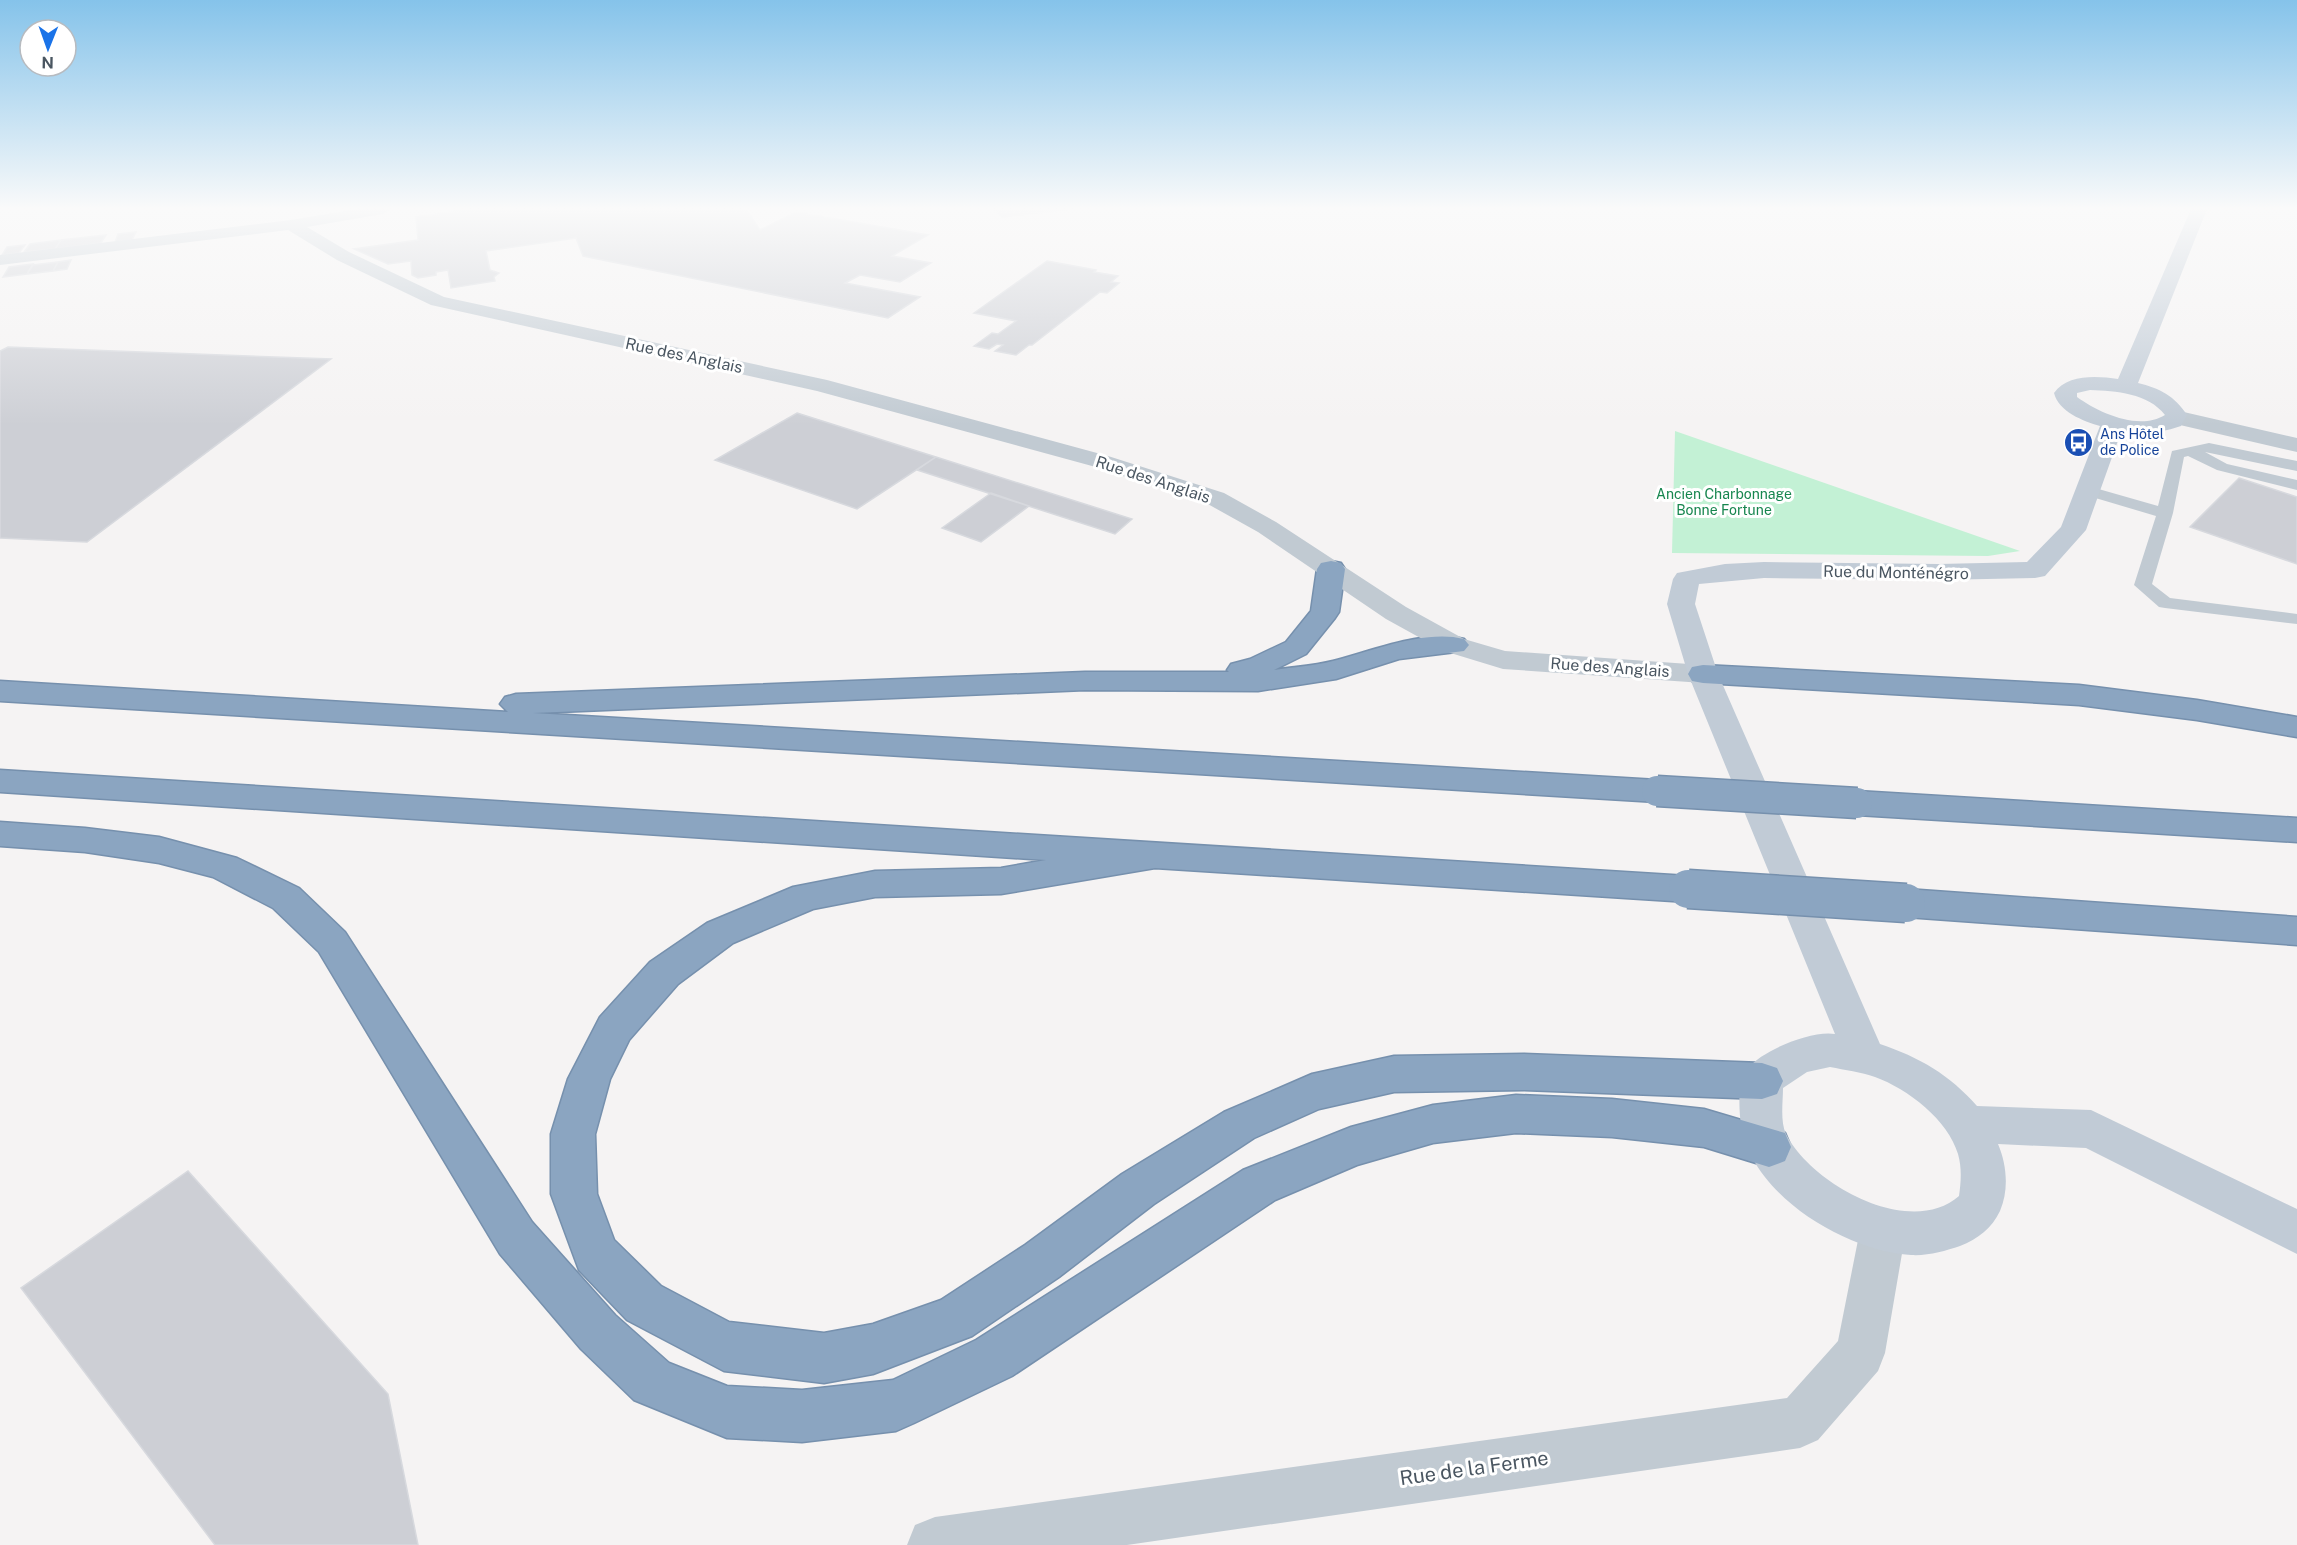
<svg xmlns="http://www.w3.org/2000/svg" width="2297" height="1545" font-family="'Public Sans',sans-serif">
  <style>
    .green { fill: #c3f1d5 }
    .building { fill: #cdcfd5; stroke: #d7d9de; stroke-width: 1.5 }
    .lines { fill: none; stroke-linecap: round; stroke-linejoin: round }
    .highway-casing { stroke: #7690ad; stroke-width: 3 }
    .lane { fill: #c1cad2; fill-rule: evenodd }
    .street { fill: #c1cad2; fill-rule: evenodd }
    .secondary { fill: #c1cbd6; fill-rule: evenodd }
    .highway { fill: #8ba5c1; fill-rule: evenodd }
    .highway-bridge-far1-casing { stroke: #7690ad; stroke-width: 33; stroke-linecap: butt }
    .highway-bridge-casing { stroke: #7690ad; stroke-width: 41; stroke-linecap: butt }
    .highway-bridge-far1 { stroke: #8ba5c1; stroke-width: 30 }
    .highway-bridge { stroke: #8ba5c1; stroke-width: 38 }
    .labels { text-anchor: middle; stroke-width: 6; stroke-linejoin: round; paint-order: stroke }
    .far-transit-label { font-size: 14px; fill: #164399; stroke: #fff; text-anchor: start }
    .far-park-label { font-size: 14px; fill: #17864f; stroke: #fff }
    .street-label { font-size: 16px; fill: #4a5661; stroke: #fff }
    .near-street-label { font-size: 20px; fill: #4a5661; stroke: #fff }
  </style>
  <rect width="100%" height="100%" fill="#f5f3f3"/>
  <path class="green" d="M 1675,431 L 2020,551 L 1988,556 L 1672,553 Z"/>
  <path class="building" d="M 471,209 L 746,209 L 760,230 L 796,212 L 928,235 L 892,256 L 931,263 L 900,282 L 860,275 L 845,283 L 920,297 L 888,318 L 583,256 L 576,238 L 486,251 L 490,270 L 499,273 L 494,277 L 495,281 L 451,288 L 448,270 L 436,272 L 436,275 L 418,278 L 412,275 L 411,261 L 388,264 L 354,249 L 418,240 L 416,217 Z
    M 994,209 L 1073,209 L 1002,217 Z
    M 136,232 L 132,240 L 115,242 L 118,234 Z
    M 106,235 L 101,243 L 55,249 L 61,240 Z
    M 61,240 L 55,249 L 24,252 L 30,244 Z
    M 25,245 L 19,253 L 2,255 L 7,247 Z
    M 71,260 L 67,269 L 53,271 L 58,262 Z
    M 1047,261 L 1096,270 L 1094,272 L 1118,276 L 1111,282 L 1119,283 L 1107,293 L 1100,292 L 1032,345 L 1029,345 L 1016,355 L 995,351 L 1003,345 L 997,344 L 989,349 L 974,346 L 992,333 L 998,334 L 1016,321 L 974,313 Z
    M 58,262 L 53,271 L 27,274 L 33,265 Z
    M 33,264 L 27,274 L 3,277 L 9,267 Z
    M 8,347 L 331,359 L 87,542 L 0,538 L 0,351 Z
    M 797,413 L 936,457 L 857,509 L 715,460 Z
    M 936,457 L 1132,519 L 1115,534 L 917,470 Z
    M 2239,478 L 2297,497 L 2297,564 L 2190,527 Z
    M 991,493 L 1029,506 L 981,542 L 942,528 Z
    M 188,1171 L 388,1394 L 418,1545 L 215,1545 L 21,1288 Z"/>
  <g class="lines">
    <defs>
      <path id="highway" d="M 1331,561 L 1341,563 L 1345,569 L 1339,612 L 1335,618 L 1306,654 L 1274,670 C 1293,667 1314,666 1333,661 C 1372,651 1425,629 1464,639 L 1469,645 L 1464,651 L 1399,659 L 1336,679 L 1258,691 L 1085,690 L 533,713 L 1657,780 L 1669,783 L 1674,791 L 1669,799 L 1657,802 L 0,701 L 0,681 L 508,712 L 500,704 L 505,697 L 516,694 L 1085,672 L 1229,672 L 1227,670 L 1231,664 L 1250,659 L 1286,642 L 1311,611 L 1317,569 L 1321,563 Z
        M 1703,665 L 2079,685 L 2197,700 L 2297,717 L 2297,737 L 2197,720 L 2079,705 L 1703,683 L 1692,681 L 1688,674 L 1692,667 Z
        M 0,770 L 1688,876 L 1701,880 L 1706,889 L 1701,898 L 1688,902 L 1155,868 L 1001,894 L 875,897 L 813,909 L 733,943 L 678,984 L 629,1040 L 610,1079 L 595,1134 L 597,1194 L 614,1240 L 661,1286 L 729,1322 L 824,1333 L 873,1324 L 941,1300 L 1025,1245 L 1122,1174 L 1224,1112 L 1312,1074 L 1394,1056 L 1524,1054 L 1762,1063 L 1777,1068 L 1783,1081 L 1777,1094 L 1762,1099 L 1524,1090 L 1394,1092 L 1319,1109 L 1254,1138 L 1154,1204 L 1059,1277 L 972,1336 L 873,1374 L 824,1383 L 724,1371 L 627,1320 L 579,1270 L 551,1194 L 551,1134 L 568,1079 L 600,1017 L 650,962 L 707,923 L 793,887 L 875,871 L 1001,868 L 1046,860 L 0,792 Z
        M 1857,791 L 2297,818 L 2297,842 L 1857,815 L 1845,811 L 1840,803 L 1845,795 Z
        M 0,822 L 85,828 L 159,837 L 237,858 L 299,888 L 345,932 L 532,1222 L 615,1315 L 669,1363 L 727,1386 L 802,1390 L 893,1380 L 976,1340 L 1243,1170 L 1351,1127 L 1433,1105 L 1516,1095 L 1612,1099 L 1704,1109 L 1785,1133 L 1791,1147 L 1785,1161 L 1769,1167 L 1704,1147 L 1612,1137 L 1516,1133 L 1433,1143 L 1357,1165 L 1275,1200 L 1012,1376 L 914,1423 L 896,1431 L 802,1442 L 727,1438 L 634,1400 L 581,1349 L 500,1254 L 319,952 L 273,908 L 213,877 L 159,863 L 85,852 L 0,846 Z
        M 1906,889 L 2297,917 L 2297,945 L 1906,917 L 1893,913 L 1888,903 L 1893,893 Z"/>
    </defs>
    <use href="#highway" class="highway-casing"/>
    <path class="lane" d="M 2209,443 L 2297,461 L 2297,471 L 2205,452 L 2227,464 L 2297,480 L 2297,490 L 2217,470 L 2188,456 L 2184,457 L 2173,513 L 2152,584 L 2170,598 L 2297,614 L 2297,624 L 2165,608 L 2159,607 L 2134,585 L 2156,516 L 2082,494 L 2080,491 L 2088,486 L 2158,506 L 2172,451 Z"/>
    <path class="street" d="M 357,209 L 391,209 L 383,214 L 307,227 L 349,252 L 444,297 L 827,380 L 1108,456 L 1224,493 L 1276,522 L 1406,607 L 1464,639 L 1505,651 L 1703,665 L 1714,667 L 1718,674 L 1714,681 L 1703,683 L 1503,669 L 1444,651 L 1386,619 L 1258,532 L 1206,503 L 1092,466 L 817,391 L 431,305 L 337,260 L 288,230 L 0,265 L 0,255 L 291,220 Z
      M 2175,410 L 2297,438 L 2297,452 L 2167,422 L 2164,417 L 2167,412 Z
      M 1883,1208 L 1899,1215 L 1906,1230 L 1885,1353 L 1878,1371 L 1818,1440 L 1800,1448 L 1127,1545 L 907,1545 L 915,1525 L 935,1517 L 1787,1398 L 1838,1341 L 1860,1230 L 1867,1215 Z"/>
    <path class="secondary" d="M 2191,209 L 2207,209 L 2138,383 C 2159,388 2175,396 2187,415 L 2181,426 C 2161,433 2142,435 2121,432 L 2086,530 L 2045,576 L 2035,578 L 1939,580 L 1764,578 L 1699,584 L 1695,604 L 1718,674 L 1880,1044 C 1919,1057 1950,1075 1977,1106 L 2091,1110 L 2297,1209 L 2297,1254 L 2086,1148 L 1998,1144 C 2007,1165 2009,1190 2000,1211 C 1992,1228 1978,1239 1960,1246 C 1945,1251 1928,1256 1911,1255 C 1844,1251 1744,1191 1740,1116 C 1739,1101 1738,1080 1748,1068 C 1763,1050 1812,1030 1835,1034 L 1688,674 L 1667,604 L 1673,579 L 1677,573 L 1725,564 L 1764,562 L 1939,564 L 2027,562 L 2061,527 L 2100,426 C 2083,421 2059,412 2054,393 C 2067,374 2097,376 2118,379 ZM 2090,390 C 2116,391 2148,393 2165,415 C 2139,431 2099,413 2077,397 L 2077,393 ZM 1830,1067 C 1845,1070 1861,1072 1875,1077 C 1908,1089 1948,1120 1958,1154 C 1962,1168 1961,1182 1959,1196 C 1910,1239 1811,1184 1786,1134 C 1780,1121 1783,1102 1783,1088 L 1807,1072 Z"/>
    <use href="#highway" class="highway"/>
    <defs>
      <path id="highway-bridge-far1" d="M 1657,791 L 1857,803"/>
      <path id="highway-bridge" d="M 1688,889 L 1906,903"/>
    </defs>
    <use href="#highway-bridge-far1" class="highway-bridge-far1-casing"/>
    <use href="#highway-bridge" class="highway-bridge-casing"/>
    <use href="#highway-bridge-far1" class="highway-bridge-far1"/>
    <use href="#highway-bridge" class="highway-bridge"/>
  </g>
  <linearGradient id="sky" x2="0" y2="1"><stop stop-color="#85c3ea"/><stop offset="0.49" stop-color="#fafafa"/><stop offset="1" stop-color="#fafafa" stop-opacity="0"/></linearGradient>
  <rect width="2297" height="425" fill="url(#sky)"/>
  <defs>
    <symbol id="bus-disc" viewBox="-11 -11 22 22"><circle r="9.5" fill="#1a4fb4" stroke="#fff"/><path d="M-5-6H5V4H4V6H2V4H-2V6H-4V4H-5ZM-3.5-4V0h7V-4ZM-3.5 1.2v1.5H-2V1.2ZM2 1.2v1.5H3.5V1.2Z" fill="#fff"/></symbol>
  </defs>
  <g fill-rule="evenodd">
    <use href="#bus-disc" x="2062" y="426" width="33" height="33"/>
  </g>
  <g class="labels">
    <g class="far-transit-label">
      <text x="2100" y="439">Ans Hôtel<tspan x="2100" dy="16">de Police</tspan></text>
    </g>
    <g class="far-park-label">
      <text x="1724" y="499">Ancien Charbonnage<tspan x="1724" dy="16">Bonne Fortune</tspan></text>
    </g>
    <g class="street-label">
      <text transform="translate(684 355) rotate(12)" y="6">Rue des Anglais</text>
      <text transform="translate(1153 479) rotate(18)" y="6">Rue des Anglais</text>
      <text transform="translate(1896 572) rotate(1)" y="6">Rue du Monténégro</text>
      <text transform="translate(1610 667) rotate(4)" y="6">Rue des Anglais</text>
    </g>
    <g class="near-street-label">
      <text transform="translate(1474 1468) rotate(-8)" y="7">Rue de la Ferme</text>
    </g>
  </g>
  <g transform="translate(48 48) rotate(181)"><circle r="28" fill="#ffffff" stroke="#b7bbc0" stroke-width="1.5"/>
  <path d="M0-4.5L10 22L0 15L-10 22Z" fill="#1a73e8"/>
  <text y="-9" font-size="16" font-weight="bold" text-anchor="middle" fill="#4a5661">N</text>
  </g>
</svg>
